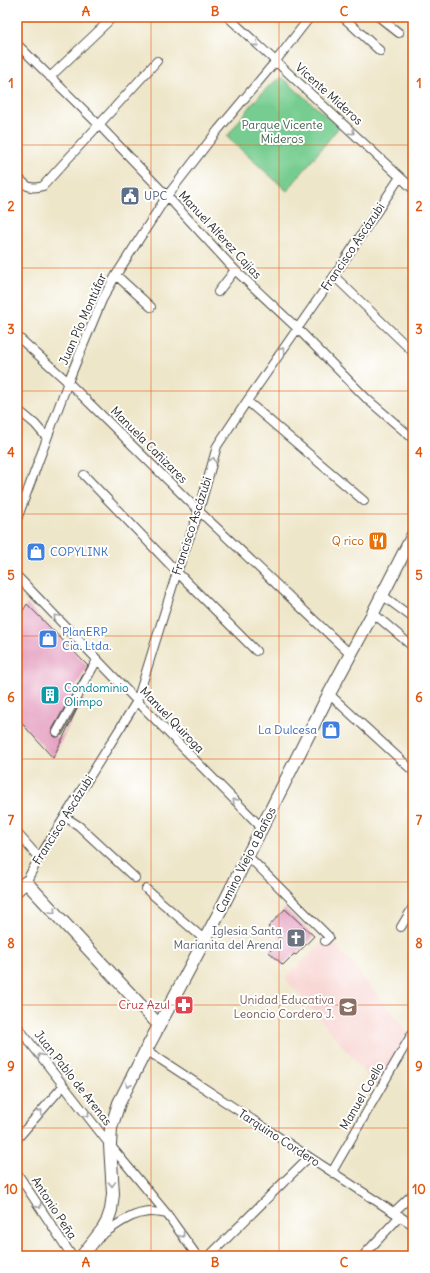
<svg xmlns="http://www.w3.org/2000/svg" width="430" height="1273" font-family="Delius,sans-serif">
  <style>
    .built { fill: #f7d0cd }
    .green { fill: #77cd91; stroke: #517c5e }
    .building { fill: #e193b8 }
    .lines { fill: none; stroke-linecap: round; stroke-linejoin: round }
    .street-casing { stroke: #484743; stroke-width: 10 }
    .secondary-casing { stroke: #484743; stroke-width: 14 }
    .street { stroke: #fff; stroke-width: 8 }
    .secondary { stroke: #fff; stroke-width: 12 }
    .oneway { stroke: #a0a0a0 }
    .grid { fill: none; stroke: #df570e; stroke-width: 1; stroke-opacity: 0.55 }
    .labels { text-anchor: middle; stroke-width: 4; stroke-linejoin: round; paint-order: stroke }
    .street-label { font-size: 12px; fill: #2b2b2b; stroke: #fff }
    .park-label { font-size: 12px; fill: #46644f; stroke: #fff }
    .service-label { font-size: 12px; fill: #4e5e75; stroke: #fff; text-anchor: start }
    .food-label { font-size: 12px; fill: #c56008; stroke: #fff; text-anchor: end }
    .shop-label { font-size: 12px; fill: #366cbe; stroke: #fff; text-anchor: start }
    .culture-label { font-size: 12px; fill: #0d838f; stroke: #fff; text-anchor: start }
    .worship-label { font-size: 12px; fill: #5b616d; stroke: #fff; text-anchor: end }
    .education-label { font-size: 12px; fill: #785e54; stroke: #fff; text-anchor: end }
    .health-label { font-size: 12px; fill: #be3a42; stroke: #fff; text-anchor: end }
    .neatline { fill: none; stroke: #df570e; stroke-width: 1.5 }
    .grid-label { font-size: 13px; text-anchor: middle; font-weight: bold; fill: #df570e }
  </style>
  <rect width="100%" height="100%" fill="#fff"/>
  <filter id="ink" filterUnits="userSpaceOnUse"><feTurbulence type="fractalNoise" baseFrequency=".025" numOctaves="2"/><feDisplacementMap in="SourceGraphic" scale="8" xChannelSelector="R" yChannelSelector="G"/><feConvolveMatrix kernelMatrix="1 2 1 2 8 2 1 2 1" color-interpolation-filters="sRGB"/></filter>
  <filter id="wash" filterUnits="userSpaceOnUse"><feTurbulence type="fractalNoise" baseFrequency=".012" numOctaves="4" result="noise"/><feDisplacementMap in="SourceGraphic" scale="16" xChannelSelector="R" yChannelSelector="G"/><feGaussianBlur stdDeviation="0.9" result="paint"/><feColorMatrix in="noise" values="0 0 0 0 0 0 0 0 0 0 0 0 0 0 0 0 0 1.4 0 .05"/><feComposite in="paint" operator="in"/></filter>
  <g filter="url(#wash)">
    <rect width="100%" height="100%" fill="#eee6c9"/>
    <path class="built" d="M 329,937 L 411,1036 L 380,1090 L 285,978 Z"/>
    <path class="green" d="M 282,78 L 339,127 L 287,191 L 227,137 C 236,125 269,79 282,78 Z"/>
    <g id="blocks">
      <path class="building" d="M 27,604 L 88,666 L 52,730 L 52,734 L 55,737 L 57,737 L 62,735 L 82,699 L 53,758 L 17,718 L 17,621 Z
        M 285,909 L 314,936 L 296,955 L 294,954 L 283,965 L 269,952 L 281,939 L 268,927 Z"/>
    </g>
  </g>
  <g filter="url(#ink)">
    <use href="#blocks" fill-opacity="0" stroke="#484743" stroke-width="1"/>
    <g class="lines">
      <defs>
        <path id="street" d="M 228,17 L 413,189
          M 343,17 L 380,51
          M 379,17 L 399,33
          M 17,44 L 99,125 L 167,196 L 235,270 L 297,328 L 367,399 L 411,437
          M 50,77 L 113,17
          M 17,176 C 26,186 29,190 43,186 L 157,61
          M 116,275 L 151,307
          M 334,276 L 413,352
          M 218,292 L 235,270
          M 17,336 L 68,382 L 199,511 L 350,654
          M 247,401 L 364,501
          M 17,409 L 35,424 L 47,438
          M 84,475 L 177,572 L 256,651
          M 17,519 L 68,382 L 102,300 L 116,275 L 167,196 L 218,130 L 275,62 L 310,17
          M 17,576 L 137,701 L 262,828
          M 382,595 L 413,618
          M 373,613 L 413,647
          M 329,694 L 413,771
          M 57,732 L 97,660
          M 65,817 L 79,826 L 135,878
          M 17,833 L 39,858
          M 248,856 L 329,937 L 325,941
          M 26,882 L 39,858 L 137,701 L 177,572 L 199,511 L 217,446 L 247,401 L 334,276 L 400,177
          M 146,889 L 205,940
          M 401,927 L 413,907
          M 17,1026 L 110,1145 L 167,1214 L 197,1256
          M 146,1050 L 413,1225
          M 17,1139 L 63,1086
          M 332,1172 L 413,1032
          M 17,1173 L 72,1256
          M 394,1212 L 413,1194
          M 102,1235 C 116,1225 133,1212 151,1212 C 156,1212 161,1213 167,1214
          M 209,1256 L 309,1157
          M 363,1256 L 400,1216"/>
        <path id="secondary" d="M 17,890 L 26,882 L 159,1025
          M 82,1256 L 103,1229 L 107,1222 L 111,1210 L 113,1194 L 110,1145 L 111,1128 L 119,1103 L 146,1050 L 219,913 L 329,694 L 373,613 L 413,535"/>
      </defs>
      <use href="#street" class="street-casing"/>
      <use href="#secondary" class="secondary-casing"/>
      <use href="#street" class="street"/>
      <use href="#secondary" class="secondary"/>
    </g>
    <defs><path id="oneway-chevron" d="M-2-3.5L2.5 0L-2 3.5" fill="none" stroke-width="1.6" stroke-linecap="round" stroke-linejoin="round"/></defs>
    <g class="oneway">
      <use href="#oneway-chevron" transform="translate(256 44) rotate(44)"/>
      <use href="#oneway-chevron" transform="translate(352 132) rotate(43)"/>
      <use href="#oneway-chevron" transform="translate(282 350) rotate(-55)"/>
      <use href="#oneway-chevron" transform="translate(213 460) rotate(-74)"/>
      <use href="#oneway-chevron" transform="translate(56 617) rotate(-134)"/>
      <use href="#oneway-chevron" transform="translate(235 801) rotate(-135)"/>
      <use href="#oneway-chevron" transform="translate(53 911) rotate(47)"/>
      <use href="#oneway-chevron" transform="translate(40 1056) rotate(-128)"/>
      <use href="#oneway-chevron" transform="translate(128 1085) rotate(117)"/>
      <use href="#oneway-chevron" transform="translate(40 1112) rotate(-49)"/>
      <use href="#oneway-chevron" transform="translate(87 1115) rotate(52)"/>
      <use href="#oneway-chevron" transform="translate(112 1184) rotate(88)"/>
      <use href="#oneway-chevron" transform="translate(39 1206) rotate(57)"/>
      <use href="#oneway-chevron" transform="translate(182 1235) rotate(54)"/>
    </g>
  </g>
  <path class="grid" d="M 151,17 L 151,1256M 279,17 L 279,1256M 17,145 L 413,145M 17,268 L 413,268M 17,391 L 413,391M 17,514 L 413,514M 17,636 L 413,636M 17,759 L 413,759M 17,882 L 413,882M 17,1005 L 413,1005M 17,1128 L 413,1128"/>
  <defs>
    <symbol id="civic-square" viewBox="-11 -11 22 22"><rect x="-9" y="-9" width="18" height="18" rx="4" fill="#5c6f8a" stroke="#fff"/><path d="M-.6-6.5H3V-4.5H.6V-3L4-1V1h2V6H-6V1h2V-1L-.6-3ZM-1.2 2.5V6h2.4V2.5Z" fill="#fff"/></symbol>
    <symbol id="restaurant-square" viewBox="-11 -11 22 22"><rect x="-9" y="-9" width="18" height="18" rx="4" fill="#e8710a" stroke="#fff"/><path d="M-5-6h1v4h1v-4h1v4h1v-4h1v5L-1.5 .5V6h-2V.5L-5-1ZM5-6V6H3V1.5H1.5Q1.5-4 5-6Z" fill="#fff"/></symbol>
    <symbol id="shop-square" viewBox="-11 -11 22 22"><rect x="-9" y="-9" width="18" height="18" rx="4" fill="#3f7fe0" stroke="#fff"/><path d="M-5-2.5h2.3a2.7 3.5 0 0 1 5.4 0H5L5.5 6h-11ZM-1.5-2.5h3a1.5 2.3 0 0 0-3 0Z" fill="#fff"/></symbol>
    <symbol id="building-square" viewBox="-11 -11 22 22"><rect x="-9" y="-9" width="18" height="18" rx="4" fill="#0f9aa8" stroke="#fff"/><path d="M-4-6H4V6H1V3H-1V6H-4ZM-2.5-4.3h1.7v1.8h-1.7ZM.8-4.3h1.7v1.8H.8ZM-2.5-1h1.7V.8h-1.7ZM.8-1h1.7V.8H.8Z" fill="#fff"/></symbol>
    <symbol id="church-square" viewBox="-11 -11 22 22"><rect x="-9" y="-9" width="18" height="18" rx="4" fill="#6b7280" stroke="#fff"/><path d="M-1.2-6h2.4v3.5h3.3v2.4h-3.3V6h-2.4V-.1h-3.3v-2.4h3.3Z" fill="#fff"/></symbol>
    <symbol id="pharmacy-square" viewBox="-11 -11 22 22"><rect x="-9" y="-9" width="18" height="18" rx="4" fill="#e0444e" stroke="#fff"/><path d="M-2-6h4v4h4v4h-4v4h-4v-4h-4v-4h4Z" fill="#fff"/></symbol>
    <symbol id="school-square" viewBox="-11 -11 22 22"><rect x="-9" y="-9" width="18" height="18" rx="4" fill="#8d6e63" stroke="#fff"/><path d="M0-5L7-2L0 1L-7-2ZM-4 1L0 2.5L4 1V4Q0 6-4 4Z" fill="#fff"/></symbol>
  </defs>
  <g fill-rule="evenodd">
    <use href="#civic-square" x="119" y="185" width="22" height="22"/>
    <use href="#restaurant-square" x="367" y="530" width="22" height="22"/>
    <use href="#shop-square" x="25" y="541" width="22" height="22"/>
    <use href="#shop-square" x="37" y="628" width="22" height="22"/>
    <use href="#building-square" x="39" y="684" width="22" height="22"/>
    <use href="#shop-square" x="320" y="719" width="22" height="22"/>
    <use href="#church-square" x="285" y="927" width="22" height="22"/>
    <use href="#pharmacy-square" x="173" y="994" width="22" height="22"/>
    <use href="#school-square" x="337" y="996" width="22" height="22"/>
  </g>
  <g class="labels">
    <g class="street-label">
      <text transform="translate(329 94) rotate(42)" y="4">Vicente Mideros</text>
      <text transform="translate(220 235) rotate(47)" y="4">Manuel Alferez Cajias</text>
      <text transform="translate(353 247) rotate(-56)" y="4">Francisco Ascázubi</text>
      <text transform="translate(83 319) rotate(-66)" y="4">Juan Pío Montúfar</text>
      <text transform="translate(149 445) rotate(45)" y="4">Manuela Cañizares</text>
      <text transform="translate(192 526) rotate(-72)" y="4">Francisco Ascázubi</text>
      <text transform="translate(172 720) rotate(46)" y="4">Manuel Quiroga</text>
      <text transform="translate(63 820) rotate(-58)" y="4">Francisco Ascázubi</text>
      <text transform="translate(246 860) rotate(-63)" y="4">Camino Viejo a Baños</text>
      <text transform="translate(73 1078) rotate(52)" y="4">Juan Pablo de Arenas</text>
      <text transform="translate(362 1096) rotate(-60)" y="4">Manuel Coello</text>
      <text transform="translate(279 1138) rotate(33)" y="4">Tarquino Cordero</text>
      <text transform="translate(54 1208) rotate(57)" y="4">Antonio Peña</text>
    </g>
    <g class="park-label">
      <text x="282" y="129">Parque Vicente<tspan x="282" dy="14">Mideros</tspan></text>
    </g>
    <g class="service-label">
      <text x="144" y="200">UPC</text>
    </g>
    <g class="food-label">
      <text x="364" y="545">Q rico</text>
    </g>
    <g class="shop-label">
      <text x="50" y="556">COPYLINK</text>
      <text x="62" y="636">PlanERP<tspan x="62" dy="14">Cia. Ltda.</tspan></text>
      <text x="317" y="734" text-anchor="end">La Dulcesa</text>
    </g>
    <g class="culture-label">
      <text x="64" y="692">Condominio<tspan x="64" dy="14">Olimpo</tspan></text>
    </g>
    <g class="worship-label">
      <text x="282" y="935">Iglesia Santa<tspan x="282" dy="14">Marianita del Arenal</tspan></text>
    </g>
    <g class="education-label">
      <text x="334" y="1004">Unidad Educativa<tspan x="334" dy="14">Leoncio Cordero J.</tspan></text>
    </g>
    <g class="health-label">
      <text x="170" y="1009">Cruz Azul</text>
    </g>
  </g>
  <rect width="430" height="1273" fill="none" stroke="#fff" stroke-width="44"/>
  <rect x="22" y="22" width="386" height="1229" class="neatline"/>
  <g class="grid-label">
    <text x="86" y="16">A</text>
    <text x="215" y="16">B</text>
    <text x="344" y="16">C</text>
    <text x="11" y="88">1</text>
    <text x="419" y="88">1</text>
    <text x="11" y="211">2</text>
    <text x="419" y="211">2</text>
    <text x="11" y="334">3</text>
    <text x="419" y="334">3</text>
    <text x="11" y="457">4</text>
    <text x="419" y="457">4</text>
    <text x="11" y="580">5</text>
    <text x="419" y="580">5</text>
    <text x="11" y="702">6</text>
    <text x="419" y="702">6</text>
    <text x="11" y="825">7</text>
    <text x="419" y="825">7</text>
    <text x="11" y="948">8</text>
    <text x="419" y="948">8</text>
    <text x="11" y="1071">9</text>
    <text x="419" y="1071">9</text>
    <text x="11" y="1194">10</text>
    <text x="419" y="1194">10</text>
    <text x="86" y="1267">A</text>
    <text x="215" y="1267">B</text>
    <text x="344" y="1267">C</text>
  </g>
</svg>
